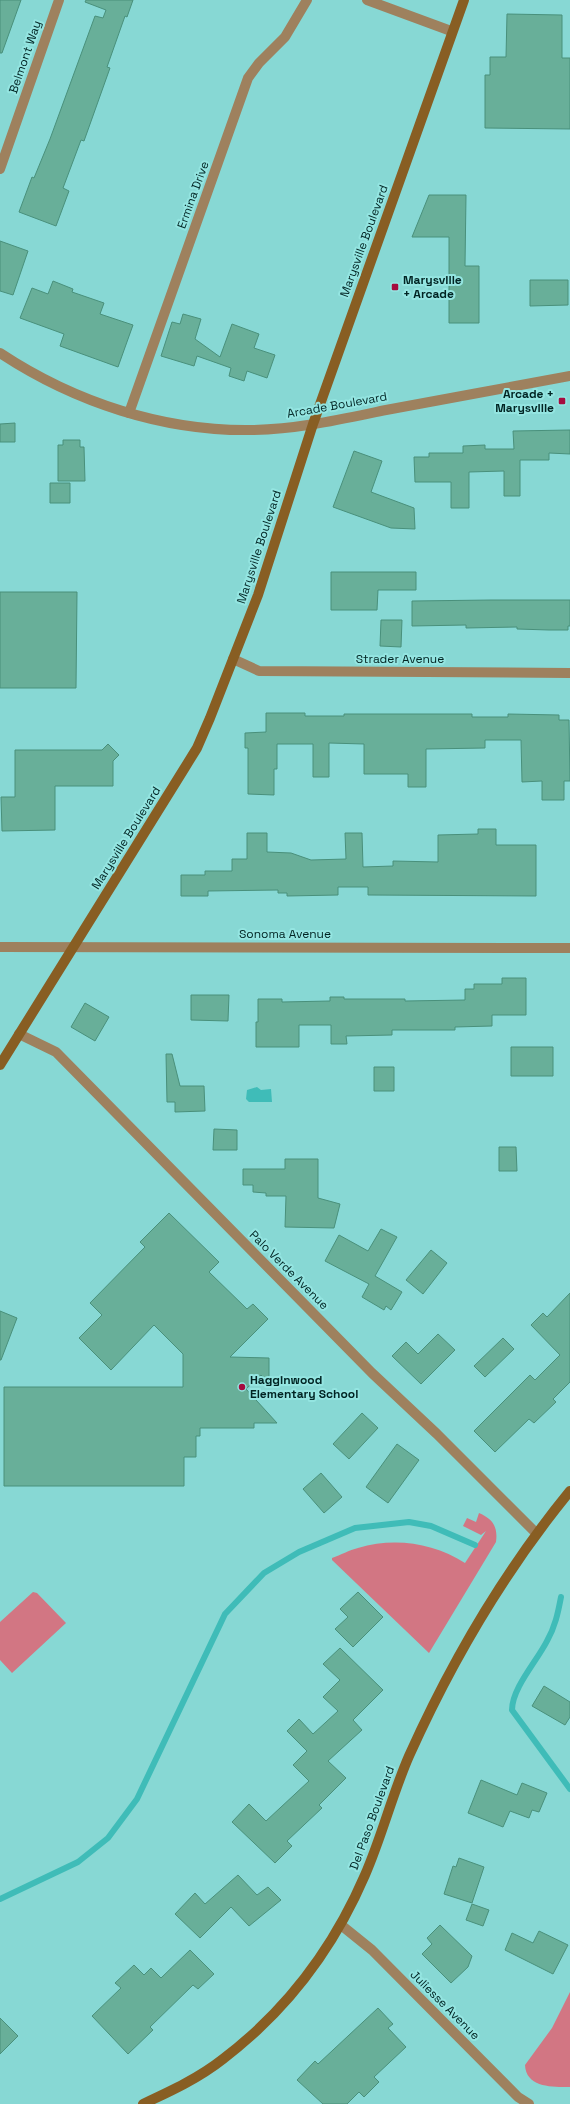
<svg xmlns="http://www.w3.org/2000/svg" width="570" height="2104" font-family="'Space Grotesk',sans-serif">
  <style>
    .green { fill: #d27683 }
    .water { fill: #3fbcb8 }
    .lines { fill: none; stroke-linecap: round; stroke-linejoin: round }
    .stream { stroke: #3fbcb8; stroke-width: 6 }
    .building { fill: #68af99; stroke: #49907b }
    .minor { stroke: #9e815e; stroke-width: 10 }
    .tertiary { stroke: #9e815e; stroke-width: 10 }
    .secondary { stroke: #885e23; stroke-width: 10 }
    .poi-dot { fill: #a50c3f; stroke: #94e5e1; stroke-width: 1.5 }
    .labels { text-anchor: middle; stroke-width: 4; stroke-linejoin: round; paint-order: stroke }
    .street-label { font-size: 12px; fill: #012423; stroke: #94e5e1 }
    .poi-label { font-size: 12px; font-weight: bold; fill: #012423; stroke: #94e5e1; text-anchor: start }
  </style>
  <rect width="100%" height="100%" fill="#87d8d4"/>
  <path class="green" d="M 479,1513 C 493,1519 498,1527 496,1542 L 429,1653 L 332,1560 L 332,1558 C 341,1555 349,1550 358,1548 C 395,1537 433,1543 465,1563 L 486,1531 L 481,1535 L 463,1526 L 467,1518 L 476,1522 Z
    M 33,1592 L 37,1593 L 66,1623 L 12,1673 L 0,1660 L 0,1622 Z
    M 570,1992 L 570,2087 C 553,2087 526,2088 525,2065 L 552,2028 Z"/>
  <path class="water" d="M 257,1087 L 261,1090 L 271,1089 L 272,1102 L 249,1102 L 246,1099 L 247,1090 Z"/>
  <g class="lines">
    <path class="stream" d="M 561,1597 C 558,1613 555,1627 547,1641 C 537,1661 512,1688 512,1710 L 570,1789
      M 0,1899 L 78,1862 L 108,1838 L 137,1799 L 225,1614 L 264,1573 L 299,1552 L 355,1528 L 409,1522 L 431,1526 L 475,1545"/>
  </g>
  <path class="building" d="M 0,0 L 21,0 L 2,53 L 0,53 Z
    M 86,0 L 133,0 L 127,17 L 125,16 L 107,67 L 110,68 L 84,141 L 81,140 L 63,188 L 69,191 L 56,226 L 19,212 L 32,177 L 34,178 L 50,139 L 95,16 L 103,18 L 106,10 L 85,2 Z
    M 507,14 L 562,15 L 562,58 L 570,58 L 570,129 L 485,128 L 485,75 L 490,75 L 490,57 L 506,57 Z
    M 429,195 L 466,195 L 465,266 L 479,266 L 479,323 L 449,323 L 449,237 L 412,237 Z
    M 0,241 L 28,251 L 13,295 L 0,291 Z
    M 530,280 L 568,280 L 568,305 L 530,306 Z
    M 53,281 L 73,289 L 72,292 L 104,303 L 100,314 L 133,325 L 118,367 L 60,346 L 64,334 L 20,318 L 32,288 L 48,294 Z
    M 183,314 L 201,319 L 195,339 L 220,357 L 232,324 L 259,334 L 254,348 L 275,355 L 267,378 L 247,371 L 244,381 L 229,376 L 231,368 L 197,356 L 194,366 L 161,356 L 172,322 L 180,324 Z
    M 15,423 L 15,442 L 0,442 L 0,424 Z
    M 570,430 L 570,454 L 549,453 L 549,460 L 520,460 L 520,496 L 504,496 L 504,471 L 469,472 L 469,508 L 451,508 L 451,482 L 415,482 L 414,457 L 429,457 L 429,453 L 463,453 L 463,446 L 485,445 L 485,449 L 514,449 L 513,431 Z
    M 63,440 L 80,440 L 80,447 L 84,447 L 85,481 L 58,481 L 58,445 L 63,445 Z
    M 354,451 L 382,461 L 371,492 L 414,508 L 415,529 L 391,528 L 333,507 Z
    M 50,483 L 70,483 L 70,503 L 50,503 Z
    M 331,572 L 416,572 L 416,590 L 378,590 L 377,610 L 331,610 Z
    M 0,592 L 77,592 L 76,688 L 0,688 Z
    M 491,600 L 570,600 L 570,626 L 568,626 L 568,630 L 549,630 L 517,629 L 517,627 L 466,628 L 466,625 L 412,626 L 412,601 Z
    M 381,620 L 402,620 L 401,647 L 380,646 Z
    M 266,713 L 305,713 L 305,716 L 344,716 L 344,714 L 472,714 L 472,717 L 508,717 L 508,714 L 559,715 L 559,720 L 569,720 L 570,781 L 564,781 L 564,800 L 542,800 L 542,781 L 522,782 L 521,740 L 485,740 L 485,748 L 426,749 L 426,787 L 408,787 L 408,774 L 364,774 L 364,744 L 329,743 L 329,777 L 313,777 L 313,744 L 277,744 L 277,769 L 274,769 L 274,795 L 248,794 L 248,748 L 245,748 L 245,733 L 266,732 Z
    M 108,744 L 119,755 L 113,761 L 113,786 L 55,786 L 55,830 L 2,831 L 1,797 L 15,797 L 15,750 L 102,750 Z
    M 478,829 L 496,829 L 496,845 L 536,845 L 536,896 L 368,895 L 368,887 L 338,887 L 338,895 L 287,896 L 287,893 L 278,893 L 278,890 L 208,891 L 208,896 L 181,896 L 181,875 L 205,875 L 205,871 L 232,871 L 232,859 L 247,859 L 247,833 L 267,833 L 267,852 L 291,853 L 311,860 L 346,859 L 345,833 L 362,833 L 363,867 L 393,866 L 393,861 L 438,862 L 438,835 L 478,834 Z
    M 502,978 L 526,978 L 526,1015 L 492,1015 L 492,1026 L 455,1027 L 455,1030 L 392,1030 L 392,1035 L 346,1036 L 347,1044 L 331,1044 L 331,1025 L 299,1025 L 299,1047 L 256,1047 L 256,1022 L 258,1022 L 258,999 L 282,999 L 282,1002 L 330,1001 L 330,997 L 344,997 L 344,999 L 405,999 L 405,1001 L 465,1000 L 465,989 L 474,989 L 474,984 L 502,984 Z
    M 191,995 L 229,995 L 228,1021 L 191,1020 Z
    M 85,1003 L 109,1017 L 95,1041 L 71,1027 Z
    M 511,1047 L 553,1047 L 553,1076 L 511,1076 Z
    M 166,1054 L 172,1054 L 180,1086 L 204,1086 L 205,1111 L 175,1112 L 175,1102 L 167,1102 Z
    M 374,1067 L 394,1067 L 394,1091 L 374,1091 Z
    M 214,1129 L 237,1130 L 237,1150 L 213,1150 Z
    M 499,1147 L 516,1147 L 517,1171 L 499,1171 Z
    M 285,1159 L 318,1159 L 318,1198 L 340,1204 L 334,1228 L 285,1227 L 286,1196 L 266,1196 L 266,1193 L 253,1192 L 253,1185 L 243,1185 L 243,1169 L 285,1169 Z
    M 169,1213 L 219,1262 L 209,1272 L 247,1309 L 253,1304 L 268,1319 L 230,1357 L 269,1358 L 269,1383 L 261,1375 L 246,1389 L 277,1423 L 254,1423 L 254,1428 L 200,1428 L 200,1436 L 196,1436 L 196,1457 L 184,1457 L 184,1486 L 4,1486 L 4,1387 L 183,1387 L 183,1354 L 154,1325 L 111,1370 L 79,1338 L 102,1315 L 90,1303 L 145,1247 L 140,1242 Z
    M 381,1229 L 397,1237 L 375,1276 L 402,1292 L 391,1310 L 386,1306 L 384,1310 L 362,1297 L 369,1284 L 325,1261 L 339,1235 L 368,1251 Z
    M 431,1250 L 447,1263 L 423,1294 L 406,1280 Z
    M 570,1293 L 570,1382 L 553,1399 L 556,1402 L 534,1423 L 529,1419 L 495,1452 L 474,1431 L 530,1375 L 535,1380 L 560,1355 L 531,1325 L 543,1313 L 547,1317 Z
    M 0,1311 L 17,1318 L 1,1360 L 0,1360 Z
    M 438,1334 L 455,1350 L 421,1384 L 392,1356 L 406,1342 L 418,1354 Z
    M 503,1338 L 514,1349 L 485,1377 L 474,1366 Z
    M 362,1413 L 378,1428 L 349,1459 L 333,1444 Z
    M 397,1444 L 419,1460 L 388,1503 L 366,1487 Z
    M 321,1473 L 342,1497 L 324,1513 L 303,1489 Z
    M 358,1592 L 383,1617 L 353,1647 L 335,1629 L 348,1617 L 340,1609 Z
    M 340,1648 L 383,1690 L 353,1720 L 362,1730 L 328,1761 L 346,1778 L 319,1805 L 322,1808 L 287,1841 L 292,1846 L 275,1863 L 232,1822 L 249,1804 L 266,1821 L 309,1781 L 293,1765 L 307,1751 L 287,1731 L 299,1719 L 313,1734 L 338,1711 L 323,1697 L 340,1680 L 323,1664 Z
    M 544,1686 L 570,1702 L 570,1717 L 565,1725 L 532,1706 Z
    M 481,1780 L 517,1795 L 522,1783 L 547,1793 L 539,1812 L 532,1810 L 529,1818 L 510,1811 L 503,1827 L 468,1813 Z
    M 459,1858 L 484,1867 L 472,1903 L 444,1894 L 453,1866 L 456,1867 Z
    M 238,1875 L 257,1895 L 268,1887 L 281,1900 L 249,1926 L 231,1907 L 200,1938 L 175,1914 L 195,1893 L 205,1904 Z
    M 472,1904 L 489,1910 L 483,1926 L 466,1920 Z
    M 440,1925 L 472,1956 L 468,1967 L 451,1983 L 422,1954 L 432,1944 L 427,1938 Z
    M 539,1931 L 568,1945 L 553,1974 L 505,1950 L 512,1933 L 533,1943 Z
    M 190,1950 L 214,1974 L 198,1989 L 193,1985 L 150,2027 L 153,2030 L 128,2054 L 92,2016 L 121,1988 L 115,1983 L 134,1965 L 144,1975 L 151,1968 L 161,1978 Z
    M 378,2008 L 393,2024 L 388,2028 L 406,2047 L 374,2077 L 379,2082 L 364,2097 L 359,2092 L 347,2104 L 323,2104 L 297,2080 L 315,2061 L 318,2064 Z
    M 0,2018 L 18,2036 L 0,2054 Z"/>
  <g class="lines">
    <path class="minor" d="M 367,0 L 451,31
      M 0,169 L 59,0
      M 129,413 L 248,78 L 259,63 L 285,37 L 307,0
      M 233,659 L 259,671 L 570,673
      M 0,947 L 570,948
      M 19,1034 L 56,1052 L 372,1373 L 437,1434 L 536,1533
      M 341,1925 L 372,1950 L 518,2097 L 529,2104"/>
    <path class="tertiary" d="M 0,353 C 74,402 164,432 254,430 C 299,429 342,419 386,410 C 447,399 509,387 570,376"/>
    <path class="secondary" d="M 0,1065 L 184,769 L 197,748 L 210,718 L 258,595 L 313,424 L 464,0
      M 143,2104 C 171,2091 199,2078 223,2059 C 286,2011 334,1947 365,1875 C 382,1836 392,1795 409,1756 C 452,1660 503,1573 570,1491"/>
  </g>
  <g class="poi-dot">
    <rect x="391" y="283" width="8" height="8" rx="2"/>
    <rect x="558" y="397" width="8" height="8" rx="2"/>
    <circle cx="242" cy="1387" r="4"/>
  </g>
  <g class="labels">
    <g class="street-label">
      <text transform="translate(25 57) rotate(-71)" y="4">Belmont Way</text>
      <text transform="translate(193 195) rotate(-70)" y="4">Ermina Drive</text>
      <text transform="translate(364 241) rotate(-70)" y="4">Marysville Boulevard</text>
      <text transform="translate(337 405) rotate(-10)" y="4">Arcade Boulevard</text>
      <text transform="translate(259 547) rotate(-72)" y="4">Marysville Boulevard</text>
      <text x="400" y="663">Strader Avenue</text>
      <text transform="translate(126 838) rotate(-58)" y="4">Marysville Boulevard</text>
      <text x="285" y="938">Sonoma Avenue</text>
      <text transform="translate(289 1270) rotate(45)" y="4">Palo Verde Avenue</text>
      <text transform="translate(372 1818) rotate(-70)" y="4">Del Paso Boulevard</text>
      <text transform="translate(445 2005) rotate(45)" y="4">Juliesse Avenue</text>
    </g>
    <g class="poi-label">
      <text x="403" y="284">Marysville<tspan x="403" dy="14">+ Arcade</tspan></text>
      <text x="554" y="398" text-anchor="end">Arcade +<tspan x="554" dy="14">Marysville</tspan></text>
      <text x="250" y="1384">Hagginwood<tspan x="250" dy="14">Elementary School</tspan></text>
    </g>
  </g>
</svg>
